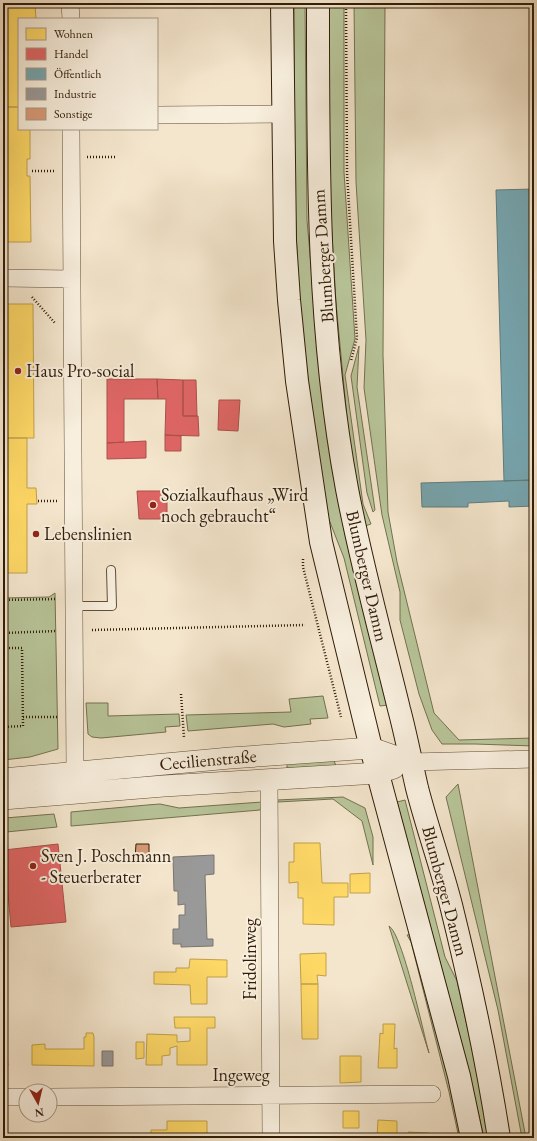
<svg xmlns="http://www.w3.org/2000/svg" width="537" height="1141" font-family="'EB Garamond',serif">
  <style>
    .green { fill: #b8c69a; stroke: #747151 }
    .homes { fill: #ffd966; stroke: #c1a04a }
    .shops { fill: #e06666; stroke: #ab504a }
    .public { fill: #76a5af; stroke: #617c7d }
    .industry { fill: #999; stroke: #7a746e }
    .building { fill: #d89a77; stroke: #301c08 }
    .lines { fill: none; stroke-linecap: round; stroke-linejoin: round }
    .service-casing { stroke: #614e39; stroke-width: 10 }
    .minor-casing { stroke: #614e39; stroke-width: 18 }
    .tertiary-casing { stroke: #614e39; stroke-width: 22 }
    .secondary-casing { stroke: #301c08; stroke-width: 24 }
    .path { stroke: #301c08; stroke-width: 2.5; stroke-dasharray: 1 2; stroke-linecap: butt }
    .service { stroke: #f8efde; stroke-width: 8 }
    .minor { stroke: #f8efde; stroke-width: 17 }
    .tertiary { stroke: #f8efde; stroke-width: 21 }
    .secondary { stroke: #f8efde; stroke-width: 22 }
    .poi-dot { fill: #8f2418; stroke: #f8efde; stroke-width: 1.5 }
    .labels { text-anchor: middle; stroke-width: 4; stroke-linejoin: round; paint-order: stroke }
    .street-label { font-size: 18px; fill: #301c08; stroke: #f8efde }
    .poi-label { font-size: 18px; fill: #301c08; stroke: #f8efde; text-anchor: start }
  </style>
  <rect width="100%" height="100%" fill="#f4e6cd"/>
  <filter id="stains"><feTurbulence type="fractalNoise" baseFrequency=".005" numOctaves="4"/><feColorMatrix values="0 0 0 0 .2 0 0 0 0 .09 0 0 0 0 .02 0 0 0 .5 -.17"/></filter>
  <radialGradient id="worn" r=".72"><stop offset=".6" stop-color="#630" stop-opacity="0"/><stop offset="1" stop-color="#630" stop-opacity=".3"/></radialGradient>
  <path class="green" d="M 294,3 L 305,3 L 307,220 L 316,324 L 388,705 L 380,706 L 344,558 L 328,517 L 317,458 L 299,299 L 294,179 Z
    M 328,3 L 344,3 L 344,172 L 355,339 L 345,375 L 363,504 L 371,524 L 365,526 L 349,439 L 336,303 L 330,202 Z
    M 354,3 L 385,3 L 383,355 L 388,512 L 397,562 L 434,713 L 459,740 L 534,738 L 534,746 L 475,744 L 442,744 L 432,730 L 419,694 L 400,620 L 400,592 L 382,515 L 364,388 L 366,340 L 356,182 Z
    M 359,346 L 357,387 L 375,510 L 373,512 L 367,493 L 351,376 Z
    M 55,593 L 58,749 L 30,757 L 3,760 L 3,598 L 49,597 Z
    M 323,696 L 328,718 L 310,719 L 311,724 L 284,727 L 273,724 L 188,731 L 186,715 L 291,712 L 289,699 Z
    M 86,703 L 108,703 L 108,716 L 179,714 L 180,726 L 165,727 L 166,732 L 101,738 L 92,737 L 88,734 Z
    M 333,758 L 336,766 L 287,768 L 287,763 Z
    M 458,784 L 526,1138 L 522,1138 L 498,1010 L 446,797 Z
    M 343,797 L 365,808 L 373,837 L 373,865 L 362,821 L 333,799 L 278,802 L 277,800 Z
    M 405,800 L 445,957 L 457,981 L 478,1075 L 489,1138 L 484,1138 L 468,1067 L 397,802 Z
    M 262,802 L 260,810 L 71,826 L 71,812 L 147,805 L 160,804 L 179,808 Z
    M 54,814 L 57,827 L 6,832 L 5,818 Z
    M 389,926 C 403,935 423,1032 429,1053 Z
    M 412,934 L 446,1066 L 462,1138 L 459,1138 L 449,1092 L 411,942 L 407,935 Z"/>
  <path class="homes" d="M 3,3 L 35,3 L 36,19 L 19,19 L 19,107 L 3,107 Z
    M 3,107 L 19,107 L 19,129 L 30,129 L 30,159 L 27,159 L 27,176 L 30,176 L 31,242 L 3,242 Z
    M 3,304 L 33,304 L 34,438 L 3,438 Z
    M 3,438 L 27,438 L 27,488 L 36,488 L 37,504 L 27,504 L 27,573 L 3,573 Z
    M 294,843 L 320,843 L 322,883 L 348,883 L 348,897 L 334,897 L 334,925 L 303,924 L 303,898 L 298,898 L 298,882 L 289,883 L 289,862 L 294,862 Z
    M 370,873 L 370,893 L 350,893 L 350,874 Z
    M 326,953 L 326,976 L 317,975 L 318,984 L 301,984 L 300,954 Z
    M 190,959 L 227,960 L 227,977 L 207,977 L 207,1004 L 191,1004 L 190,985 L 154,984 L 154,972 L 176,972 L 176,968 L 189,968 Z
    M 301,984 L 318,984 L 318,1039 L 302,1039 Z
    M 174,1017 L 215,1017 L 215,1028 L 207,1028 L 207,1065 L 177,1065 L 177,1046 L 170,1048 L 170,1055 L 162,1056 L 162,1065 L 146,1065 L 147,1034 L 177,1035 L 177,1042 L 190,1041 L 190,1028 L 175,1028 Z
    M 383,1024 L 395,1024 L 394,1049 L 397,1048 L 397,1068 L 378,1068 L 380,1033 L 383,1034 Z
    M 86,1033 L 93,1033 L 94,1037 L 94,1066 L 32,1065 L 32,1045 L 45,1044 L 45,1049 L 84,1049 L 84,1037 L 86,1037 Z
    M 3,1041 L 6,1041 L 8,1066 L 3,1066 Z
    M 136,1042 L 144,1042 L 144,1058 L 136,1059 Z
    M 340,1056 L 361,1056 L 361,1082 L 340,1083 Z
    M 343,1111 L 359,1111 L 359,1128 L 343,1128 Z
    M 378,1120 L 397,1121 L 397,1138 L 377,1138 Z
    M 167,1121 L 207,1121 L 207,1138 L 151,1138 L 151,1130 L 167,1130 Z
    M 408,1132 L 429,1133 L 429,1138 L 408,1138 Z"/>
  <path class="shops" d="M 107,379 L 157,379 L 158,399 L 124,399 L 124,442 L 107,443 Z
    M 157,379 L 183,380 L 183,416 L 198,416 L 199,436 L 165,435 L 166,399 L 158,399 Z
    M 183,380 L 196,380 L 197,416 L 183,416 Z
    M 219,400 L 240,400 L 238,431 L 218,430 Z
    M 165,435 L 181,436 L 181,451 L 165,451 Z
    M 146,441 L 146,458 L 107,459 L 107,443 Z
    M 137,491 L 167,491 L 167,519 L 139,519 Z
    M 58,844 L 66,922 L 11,927 L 4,850 Z"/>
  <path class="public" d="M 534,189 L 534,480 L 504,481 L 496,190 Z
    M 534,480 L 534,506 L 509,507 L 509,501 L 468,503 L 468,507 L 422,507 L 421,483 Z"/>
  <path class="industry" d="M 214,855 L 214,874 L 205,875 L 207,939 L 213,939 L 213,946 L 181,947 L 181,944 L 173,944 L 173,929 L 179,929 L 179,915 L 185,915 L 185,904 L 178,905 L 178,891 L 174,891 L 173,857 Z
    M 102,1051 L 113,1051 L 113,1066 L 102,1066 Z"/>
  <path class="building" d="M 136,844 L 149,844 L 149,858 L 135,858 Z"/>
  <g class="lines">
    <defs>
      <path id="service" d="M 74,606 L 112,606 L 111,570"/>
      <path id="minor" d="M 70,3 L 71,19
        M 157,115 L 283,114
        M 71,129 L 75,772
        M 3,278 L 72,279
        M 411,762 L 534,759
        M 269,780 L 271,1138
        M 3,1097 L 26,1097
        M 50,1097 L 432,1094"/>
      <path id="tertiary" d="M 3,779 L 230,758 L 371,748 L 411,762
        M 3,799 L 164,786 L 378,773 L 394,768"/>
      <path id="secondary" d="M 282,3 L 285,241 L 289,300 L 297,381 L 321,542 L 371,748 L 459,1076 L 472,1138
        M 318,3 C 318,165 317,329 347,489 C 361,563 381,635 399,709 C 406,735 411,762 417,788 C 427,827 441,866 451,905 C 470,982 487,1060 499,1138"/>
    </defs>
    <use href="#service" class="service-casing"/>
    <use href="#minor" class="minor-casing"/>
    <use href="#tertiary" class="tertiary-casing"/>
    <use href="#secondary" class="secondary-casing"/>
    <path class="path" d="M 346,3 L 347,173 L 357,338 L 351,361
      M 87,157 L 115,157
      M 32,171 L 55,171
      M 32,297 L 55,323
      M 38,501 L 57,501
      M 303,559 L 303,567 L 341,717
      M 3,600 L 57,599
      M 92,630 L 305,625
      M 3,633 L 57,631
      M 3,648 L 22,648 L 23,726 L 3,727 L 6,759
      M 181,694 L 184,738
      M 23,717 L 58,717"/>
    <use href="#service" class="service"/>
    <use href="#minor" class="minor"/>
    <use href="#tertiary" class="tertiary"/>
    <use href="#secondary" class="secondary"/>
  </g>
  <g class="poi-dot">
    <circle cx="18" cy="371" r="4"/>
    <circle cx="153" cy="505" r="4"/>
    <circle cx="36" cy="534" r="4"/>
    <circle cx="33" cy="866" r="4"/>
  </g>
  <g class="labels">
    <g class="street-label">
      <text transform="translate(323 256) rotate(-94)" y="6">Blumberger Damm</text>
      <text transform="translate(367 576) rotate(77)" y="6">Blumberger Damm</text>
      <text transform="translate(208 760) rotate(-5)" y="6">Cecilienstraße</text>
      <text transform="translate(445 891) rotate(75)" y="6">Blumberger Damm</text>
      <text transform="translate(250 959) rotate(-90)" y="6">Fridolinweg</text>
      <text x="241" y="1081">Ingeweg</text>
    </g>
    <g class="poi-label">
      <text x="26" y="377">Haus Pro-social</text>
      <text x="161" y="501">Sozialkaufhaus „Wird<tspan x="161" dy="21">noch gebraucht“</tspan></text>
      <text x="44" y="540">Lebenslinien</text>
      <text x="41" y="862">Sven J. Poschmann<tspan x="41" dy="21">- Steuerberater</tspan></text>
    </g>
  </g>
  <rect width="537" height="1141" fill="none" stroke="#f4e6cd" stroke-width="16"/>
  <rect x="4" y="4" width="529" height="1133" fill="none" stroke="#301c08" stroke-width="2"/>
  <rect x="8" y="8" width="521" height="1125" fill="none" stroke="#301c08"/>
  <rect x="18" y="18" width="140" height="112" fill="#f8efde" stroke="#a89b88"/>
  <rect x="26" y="28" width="20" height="12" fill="#ffd966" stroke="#a89b88"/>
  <text x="54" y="38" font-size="12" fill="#301c08">Wohnen</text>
  <rect x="26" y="48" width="20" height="12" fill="#e06666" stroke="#a89b88"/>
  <text x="54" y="58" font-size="12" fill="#301c08">Handel</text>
  <rect x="26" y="68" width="20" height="12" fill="#76a5af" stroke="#a89b88"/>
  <text x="54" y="78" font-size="12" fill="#301c08">Öffentlich</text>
  <rect x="26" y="88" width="20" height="12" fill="#999999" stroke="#a89b88"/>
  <text x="54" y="98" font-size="12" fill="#301c08">Industrie</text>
  <rect x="26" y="108" width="20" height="12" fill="#d89a77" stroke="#a89b88"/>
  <text x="54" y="118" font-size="12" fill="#301c08">Sonstige</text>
  <g transform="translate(38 1103) rotate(172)"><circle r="19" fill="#f8efde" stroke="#a89b88"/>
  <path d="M0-3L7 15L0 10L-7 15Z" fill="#8f2418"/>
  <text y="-6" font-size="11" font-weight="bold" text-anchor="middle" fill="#301c08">N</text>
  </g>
  <rect width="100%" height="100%" filter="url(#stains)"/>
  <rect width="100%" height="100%" fill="url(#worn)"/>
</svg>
